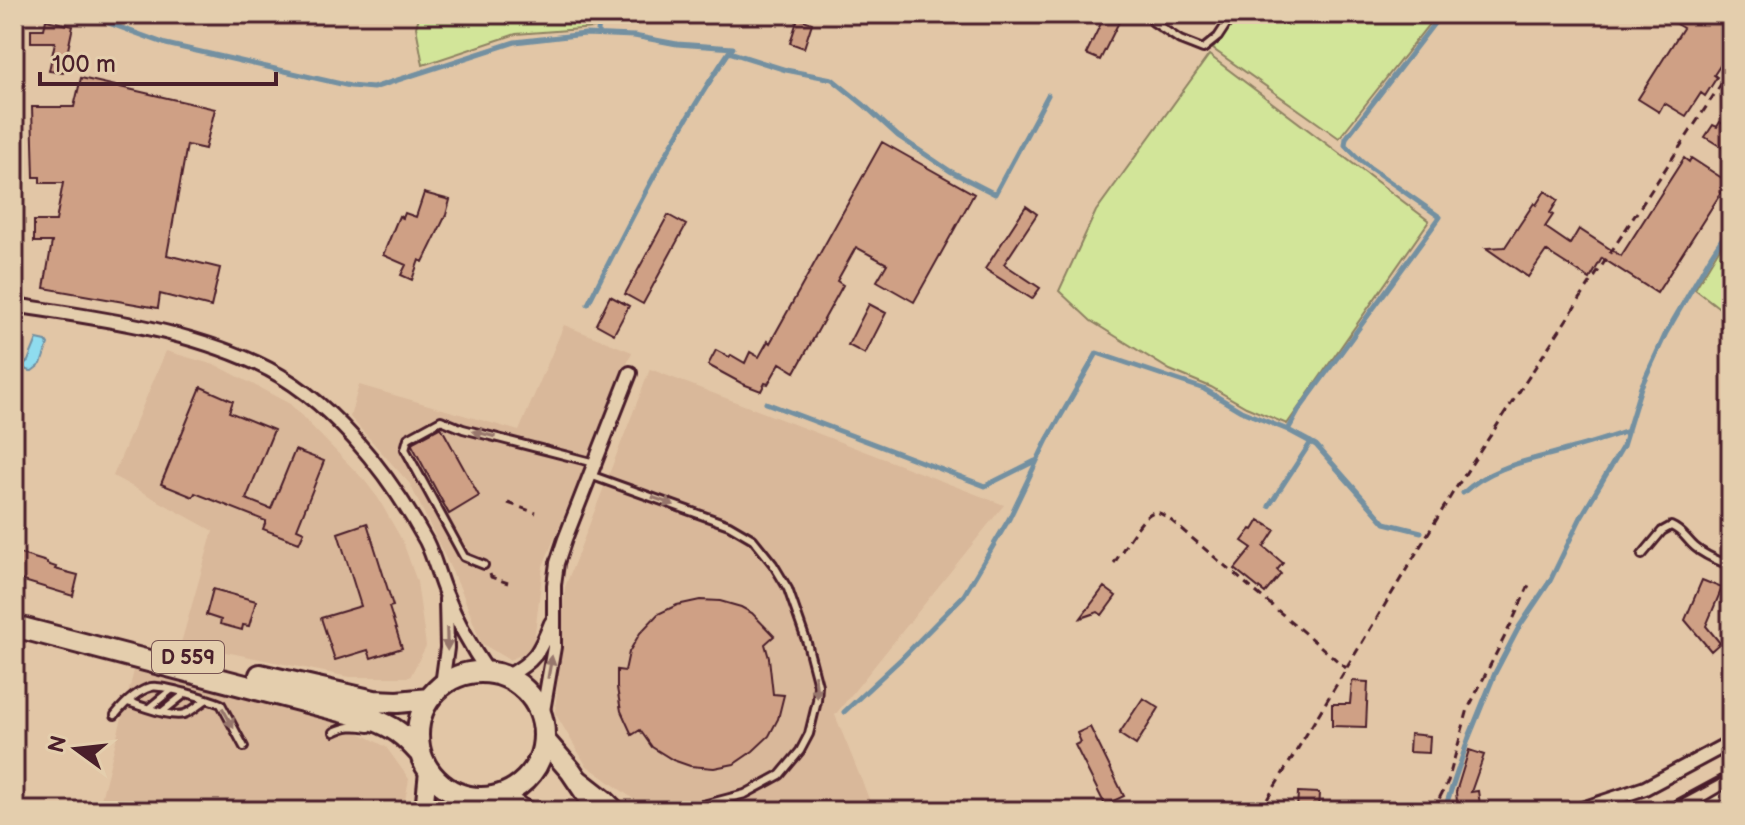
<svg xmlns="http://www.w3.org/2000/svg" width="1745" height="825" font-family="'Balsamiq Sans',sans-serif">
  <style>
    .built { fill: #d9b89a }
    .green { fill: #d2e599; stroke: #8e8262; stroke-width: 2 }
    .water { fill: #8fdcef; stroke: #7390a1; stroke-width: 2 }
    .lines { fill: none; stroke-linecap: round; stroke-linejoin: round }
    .stream { stroke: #7390a1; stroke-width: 5 }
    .building { fill: #cfa085; stroke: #4a1f2b; stroke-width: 2 }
    .service-casing { stroke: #4a1f2b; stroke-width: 12 }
    .minor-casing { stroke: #4a1f2b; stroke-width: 18 }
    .tertiary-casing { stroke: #4a1f2b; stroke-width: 22 }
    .secondary-casing { stroke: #4a1f2b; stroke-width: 24 }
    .primary-casing { stroke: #4a1f2b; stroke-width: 26 }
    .path { stroke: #4a1f2b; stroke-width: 3; stroke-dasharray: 8 6; stroke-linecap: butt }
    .service { stroke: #e4cead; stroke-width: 6 }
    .minor { stroke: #e4cead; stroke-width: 12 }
    .tertiary { stroke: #e4cead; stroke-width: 16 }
    .secondary { stroke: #e4cead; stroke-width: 18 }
    .primary { stroke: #e4cead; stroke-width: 20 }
    .rail { stroke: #4a1f2b; stroke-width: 5 }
    .oneway { fill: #97766c }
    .labels { text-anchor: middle; stroke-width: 6; stroke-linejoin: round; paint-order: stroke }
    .shield { fill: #e4cead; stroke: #785452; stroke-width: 2 }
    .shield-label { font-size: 20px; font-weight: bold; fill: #4a1f2b }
  </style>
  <rect width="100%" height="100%" fill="#e2c6a6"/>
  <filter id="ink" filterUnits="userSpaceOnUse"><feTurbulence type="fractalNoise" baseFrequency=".0125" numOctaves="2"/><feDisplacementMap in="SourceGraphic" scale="16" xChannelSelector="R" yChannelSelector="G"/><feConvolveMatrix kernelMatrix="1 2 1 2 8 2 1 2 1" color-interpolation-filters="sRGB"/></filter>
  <g filter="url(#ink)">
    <path class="built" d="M 564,325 L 632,352 L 543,566 L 533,650 L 509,660 L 481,643 L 462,592 L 410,484 L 350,417 L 359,385 L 519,431 Z
      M 166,351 L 218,366 L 290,404 L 365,481 L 378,498 L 403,542 L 417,582 L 426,646 L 410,677 L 349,677 L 181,643 L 213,531 L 113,476 Z
      M 650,369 L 1004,505 L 835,715 L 874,811 L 650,811 L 586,765 L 555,713 L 565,587 Z
      M 134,671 L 331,717 L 386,747 L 409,779 L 403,811 L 98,811 Z"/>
    <path class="green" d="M 420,14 L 594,14 L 594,28 L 516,34 L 423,65 L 416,27 Z
      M 1238,14 L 1434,14 L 1436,15 L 1339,138 L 1213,49 Z
      M 1209,55 L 1429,221 L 1287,424 L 1246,407 L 1211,387 L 1170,370 L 1091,321 L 1059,291 L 1096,211 Z
      M 1731,229 L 1731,317 L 1695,289 Z"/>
    <path class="water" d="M 37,339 L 46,341 L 48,344 L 41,364 L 32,371 C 28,371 24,370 23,365 L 28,361 Z"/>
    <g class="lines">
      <path class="stream" d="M 103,21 L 166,44 L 350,86 L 373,88 L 515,42 L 585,34 L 634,36 L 677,44 L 733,48 L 729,52 L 786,70 L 832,79 L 864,105 L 898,136 L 950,171 L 995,194 L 1048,95
        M 598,34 L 599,14
        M 588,304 C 631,218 675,132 729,52
        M 766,403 L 985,486 L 1035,461
        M 1288,430 L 1316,445 L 1385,523 L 1421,532
        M 1463,493 C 1494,464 1535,460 1573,448 C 1592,443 1610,437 1628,431
        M 1269,506 L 1311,442
        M 844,712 L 902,658 L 964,595 L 1009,519 L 1047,440 L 1097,353 L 1204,389 L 1241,411 L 1288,430 L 1299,410 L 1440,217 L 1362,162 L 1345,145 L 1346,138 L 1439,17 L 1453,14
        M 1444,811 L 1469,737 L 1495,673 L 1519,627 L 1550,581 L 1581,517 L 1623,446 L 1641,387 L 1666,333 L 1712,254 L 1731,225"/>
    </g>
    <path class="building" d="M 1683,14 L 1731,14 L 1731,49 L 1714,75 L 1717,77 L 1705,96 L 1701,93 L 1686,116 L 1664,103 L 1659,112 L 1638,99 L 1683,28 L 1676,24 Z
      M 1105,15 L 1119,22 L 1100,60 L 1086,54 Z
      M 798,18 L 812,23 L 804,48 L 790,43 Z
      M 46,20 L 73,26 L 63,73 L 49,71 L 55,42 L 31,42 L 31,29 L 44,29 Z
      M 81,78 L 215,109 L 205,149 L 187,145 L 167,255 L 220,268 L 211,307 L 160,294 L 158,308 L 44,288 L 52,242 L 34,242 L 34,221 L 56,221 L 63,183 L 40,183 L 40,177 L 34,177 L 32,107 L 74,107 Z
      M 1731,111 L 1731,153 L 1705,137 L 1713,125 L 1717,127 L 1720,122 L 1723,124 Z
      M 882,142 L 974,194 L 914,302 L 877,281 L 887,264 L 856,247 L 837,281 L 843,285 L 795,372 L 780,363 L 768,384 L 765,383 L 761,391 L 743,384 L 708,365 L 716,350 L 729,357 L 731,355 L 745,363 L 750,352 L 759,357 L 768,341 L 770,343 Z
      M 1684,158 L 1689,162 L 1691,158 L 1728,182 L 1657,293 L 1602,258 L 1590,279 L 1546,251 L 1528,277 L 1486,248 L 1505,247 L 1534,203 L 1536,205 L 1545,191 L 1558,200 L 1550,213 L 1553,215 L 1545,227 L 1570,244 L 1579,229 L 1621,256 Z
      M 424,193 L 450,200 L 446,215 L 423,262 L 419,260 L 412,280 L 401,275 L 406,265 L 383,255 L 399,216 L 403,218 L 405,213 L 416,217 Z
      M 1026,206 L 1037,214 L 1004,264 L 1040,288 L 1032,299 L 985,269 Z
      M 668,215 L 686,225 L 643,304 L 625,294 Z
      M 610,296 L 629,306 L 614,334 L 596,324 Z
      M 869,304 L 886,313 L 865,354 L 848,345 Z
      M 201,387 L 233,401 L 229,412 L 274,430 L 246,499 L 271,509 L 295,450 L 324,461 L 297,529 L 304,532 L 299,543 L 263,529 L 266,521 L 195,493 L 193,497 L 161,484 Z
      M 441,427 L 479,496 L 449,514 L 412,445 L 413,442 Z
      M 1259,520 L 1275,530 L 1264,547 L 1283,563 L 1277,570 L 1281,574 L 1265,593 L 1235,569 L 1252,548 L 1242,541 L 1251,529 L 1253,530 Z
      M 367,523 L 393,606 L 389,607 L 402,648 L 371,658 L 368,650 L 335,660 L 321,618 L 361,606 L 338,533 Z
      M 14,552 L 47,562 L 47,564 L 56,567 L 55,569 L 78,575 L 73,596 L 14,578 Z
      M 1702,580 L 1722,588 L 1706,626 L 1720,643 L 1711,651 L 1685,620 Z
      M 1104,587 L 1116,596 L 1102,615 L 1098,612 L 1081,618 Z
      M 213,589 L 256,601 L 249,626 L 243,625 L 242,630 L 220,624 L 221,620 L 206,615 Z
      M 700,600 L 720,601 L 741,607 L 752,613 L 774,636 L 765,644 L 769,658 L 773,694 L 784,695 L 778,719 L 769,736 L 753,751 L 734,764 L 714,768 L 690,766 L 673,760 L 652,747 L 640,730 L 632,735 L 621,711 L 617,688 L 617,670 L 625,671 L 629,652 L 640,633 L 658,614 L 677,605 Z
      M 1352,681 L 1368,682 L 1366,727 L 1332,726 L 1332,704 L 1350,704 Z
      M 1143,698 L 1159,708 L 1136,745 L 1119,734 Z
      M 1090,727 L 1124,796 L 1105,805 L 1075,745 L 1081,742 L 1077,733 Z
      M 1410,734 L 1430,736 L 1429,753 L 1409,752 Z
      M 1469,750 L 1484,755 L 1471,792 L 1478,791 L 1481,811 L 1458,811 L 1456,792 Z
      M 1298,792 L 1319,793 L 1318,811 L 1297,811 Z"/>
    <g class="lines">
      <defs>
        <path id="service" d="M 1153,22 L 1180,40 L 1203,49 L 1218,37 L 1233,14
          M 590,475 L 729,525 L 753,539 L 773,564 L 788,589 L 807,643 L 818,685 L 817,701 L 809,734 L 800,751 L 780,775 L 745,794 L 695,807 L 685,811
          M 1642,555 L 1662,531 L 1671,526 C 1683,531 1686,539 1695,547 C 1705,556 1719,561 1731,566
          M 484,565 L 464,557 L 405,449 L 408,438 L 441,420 L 463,429 L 595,463
          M 128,702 C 142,706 171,718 184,714 C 192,712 199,704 206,700
          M 149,708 L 171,690
          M 162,712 L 186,693
          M 115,715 C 124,704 137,691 151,687 C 161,684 211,700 221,704 L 244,747
          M 334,732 C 346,726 355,725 369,728"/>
        <path id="minor" d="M 14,305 C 96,318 180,328 256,363 C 329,396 388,472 426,541 C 434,557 438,575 445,592 C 457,622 470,646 488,672
          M 506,677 C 535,661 539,653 551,623
          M 442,685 L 447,648 L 446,599
          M 542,717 L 554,647 L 554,585 L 557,563 L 565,539 L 630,373
          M 580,777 L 607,798 L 620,811
          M 1576,811 L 1645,788 L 1731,742"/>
        <path id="tertiary" d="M 424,811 L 428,771
          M 462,811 L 474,799"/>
        <path id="secondary" d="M 1709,811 L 1731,798"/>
        <path id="primary" d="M 14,626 L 372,719 C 394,727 404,735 419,752
          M418 735a63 63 0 1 1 126 0a63 63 0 1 1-126 0Z
          M 260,675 L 374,701 L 398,702 L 429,699
          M 544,740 L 571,771 L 598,811
          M 499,796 L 524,811"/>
      </defs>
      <use href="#service" class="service-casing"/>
      <use href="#minor" class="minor-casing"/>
      <use href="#tertiary" class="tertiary-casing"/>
      <use href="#secondary" class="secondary-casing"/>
      <use href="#primary" class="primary-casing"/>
      <path class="path" d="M 508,503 L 536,513
        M 1114,563 C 1122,553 1143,512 1155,512 C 1159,512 1163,515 1167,517 L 1346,668
        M 490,574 L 491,577 L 508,583
        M 1260,811 L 1452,494 L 1731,69
        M 1433,811 L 1448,781 L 1468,709 L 1511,624 L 1529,585"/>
      <use href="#service" class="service"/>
      <use href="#minor" class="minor"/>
      <use href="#tertiary" class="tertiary"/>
      <use href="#secondary" class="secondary"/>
      <use href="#primary" class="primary"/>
      <path class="rail" d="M 1658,811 L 1721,777"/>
    </g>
    <defs><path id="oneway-solid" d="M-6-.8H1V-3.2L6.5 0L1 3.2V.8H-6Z" transform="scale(2)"/></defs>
    <g class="oneway">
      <use href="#oneway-solid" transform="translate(484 434) rotate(-166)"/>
      <use href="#oneway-solid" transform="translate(663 501) rotate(20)"/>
      <use href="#oneway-solid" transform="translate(447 639) rotate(89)"/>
      <use href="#oneway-solid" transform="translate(550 667) rotate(-80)"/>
      <use href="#oneway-solid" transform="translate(816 686) rotate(84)"/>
      <use href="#oneway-solid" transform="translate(228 718) rotate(61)"/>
    </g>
  </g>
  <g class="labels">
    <rect class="shield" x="152" y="641" width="72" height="32" rx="6"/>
    <g class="shield-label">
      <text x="188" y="664">D 559</text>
    </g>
  </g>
  <rect width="1745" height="825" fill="none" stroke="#e4cead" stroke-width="48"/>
  <rect x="24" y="24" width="1697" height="777" fill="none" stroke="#4a1f2b" stroke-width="3" filter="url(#ink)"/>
  <g transform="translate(76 749) rotate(285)" stroke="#e4cead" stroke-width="6" paint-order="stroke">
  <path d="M0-6L14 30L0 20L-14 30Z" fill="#4a1f2b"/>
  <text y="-12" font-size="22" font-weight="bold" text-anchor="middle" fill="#4a1f2b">N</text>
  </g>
  <path d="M40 72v12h236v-12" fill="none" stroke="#4a1f2b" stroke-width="4"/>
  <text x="52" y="72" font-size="24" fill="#4a1f2b" stroke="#e4cead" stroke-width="6" paint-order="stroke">100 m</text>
</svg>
